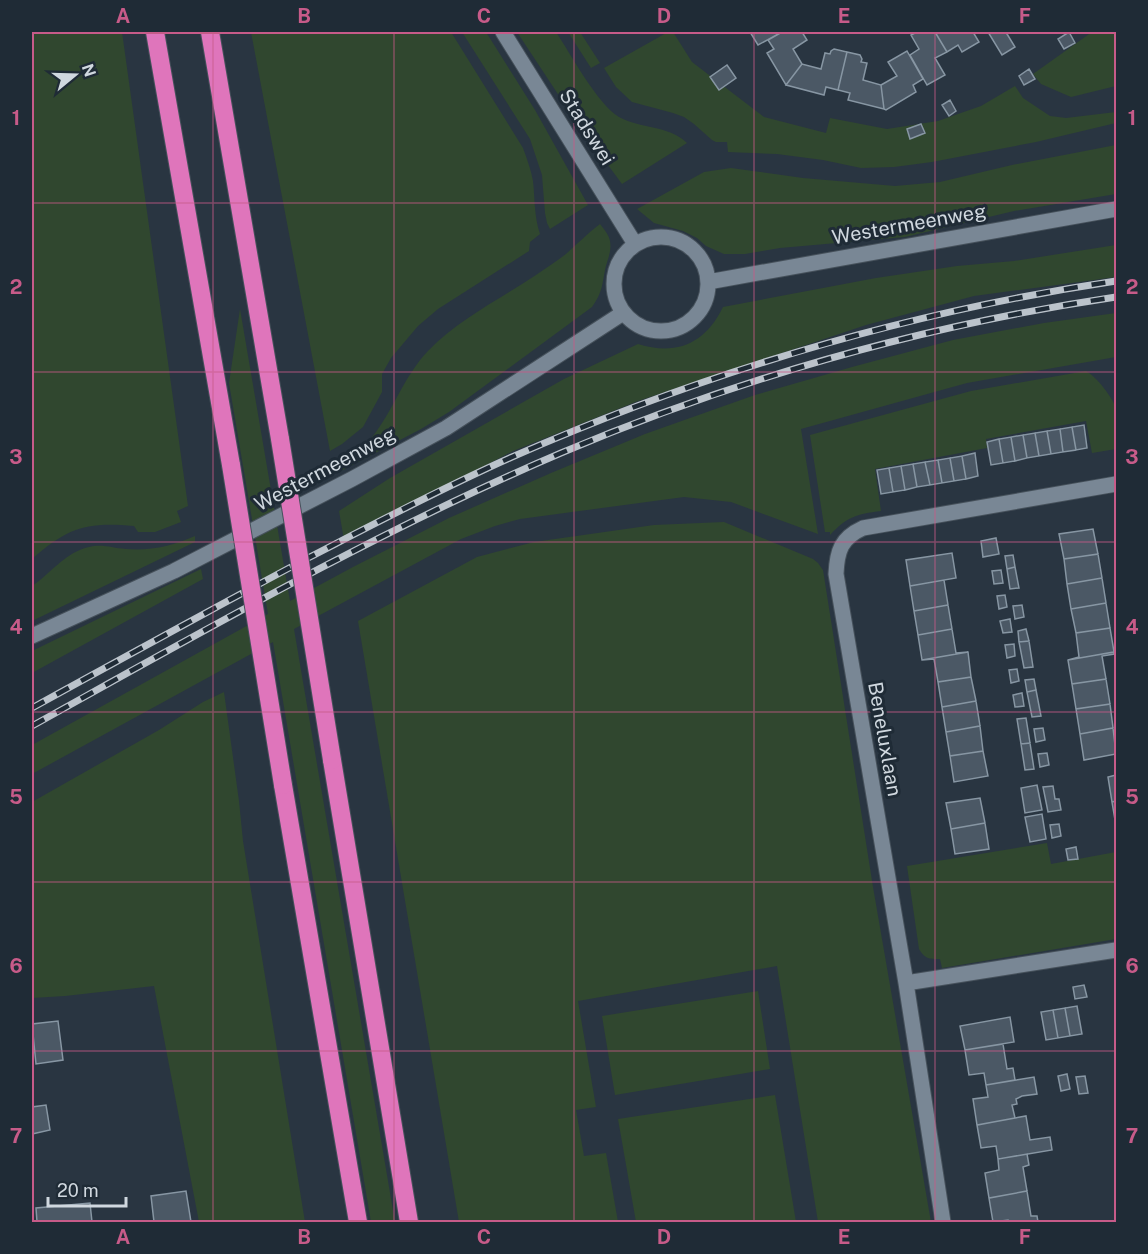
<svg xmlns="http://www.w3.org/2000/svg" width="1148" height="1254" font-family="'Public Sans',sans-serif">
  <style>
    .green { fill: #30472f }
    .building { fill: #4b5865; stroke: #8796a3; stroke-width: 1.5 }
    .lines { fill: none; stroke-linecap: round; stroke-linejoin: round }
    .minor-casing { stroke: #46515b; stroke-width: 17 }
    .highway-casing { stroke: #46515b; stroke-width: 20 }
    .minor { stroke: #798795; stroke-width: 15 }
    .highway { stroke: #df75bb; stroke-width: 18 }
    .rail-casing { stroke: #bbc3cb; stroke-width: 7 }
    .rail { stroke: #1f2b36; stroke-width: 4.5; stroke-dasharray: 14; stroke-linecap: butt }
    .highway-bridge-casing { stroke: #46515b; stroke-width: 20; stroke-linecap: butt }
    .highway-bridge { stroke: #df75bb; stroke-width: 18 }
    .grid { fill: none; stroke: #c75b89; stroke-width: 1.5; stroke-opacity: 0.55 }
    .labels { text-anchor: middle; stroke-width: 6; stroke-linejoin: round; paint-order: stroke }
    .street-label { font-size: 20px; fill: #d0d8df; stroke: #1f2b36 }
    .neatline { fill: none; stroke: #c75b89; stroke-width: 2 }
    .grid-label { font-size: 20px; text-anchor: middle; font-weight: bold; fill: #c75b89 }
  </style>
  <rect width="100%" height="100%" fill="#293541"/>
  <path class="green" d="M 32,32 L 122,32 L 188,506 L 177,511 L 181,522 L 155,532 L 138,532 L 134,526 C 86,522 69,527 32,559 Z
    M 251,32 L 451,32 L 523,148 C 527,159 531,170 533,181 C 535,199 534,216 540,234 L 530,242 L 529,251 L 438,309 L 418,326 L 391,358 L 382,374 L 382,392 L 363,427 L 342,444 L 330,451 Z
    M 462,32 L 486,32 L 535,110 L 588,205 L 550,229 L 547,223 L 545,213 L 542,175 L 530,139 Z
    M 517,32 L 556,32 C 570,53 598,105 619,117 C 640,129 669,125 687,143 L 622,184 L 577,123 Z
    M 568,32 L 580,32 L 600,63 L 591,68 Z
    M 668,32 L 673,32 L 692,62 L 764,117 L 826,133 L 830,118 L 887,129 L 938,121 L 981,106 L 1015,86 L 1023,98 L 1050,116 L 1066,118 L 1116,112 L 1116,123 L 1036,142 L 932,162 L 894,167 L 861,168 L 823,160 L 777,154 L 728,152 L 727,142 L 716,142 L 712,140 L 694,124 L 684,117 L 673,113 L 632,102 L 616,87 L 604,68 Z
    M 1092,32 L 1116,32 L 1116,86 L 1071,97 L 1041,84 L 1033,74 Z
    M 1116,145 L 1116,194 L 1014,211 L 905,237 L 780,248 L 745,254 L 724,254 L 706,246 L 697,238 L 683,231 L 654,223 L 637,209 L 704,172 L 731,168 L 803,178 L 895,186 L 940,182 L 1012,165 Z
    M 600,224 C 604,229 609,235 610,241 C 612,252 607,260 605,270 C 602,286 602,293 592,307 L 449,412 L 421,429 L 337,473 L 335,468 C 351,458 365,447 376,432 C 395,406 405,375 428,351 C 459,319 499,300 536,275 C 546,268 557,261 566,254 C 577,244 588,233 600,224 Z
    M 1116,245 L 1116,277 L 974,296 L 866,325 L 638,401 L 513,451 L 344,540 L 339,511 L 390,478 L 564,379 L 638,344 C 676,356 705,344 723,307 L 876,278 L 957,266 L 1014,261 Z
    M 240,309 L 290,601 L 353,567 L 449,518 L 551,473 L 645,434 L 755,395 L 852,367 L 953,340 L 1044,323 L 1116,313 L 1116,357 L 967,383 L 801,429 L 818,534 L 731,502 L 684,497 L 520,519 L 495,526 L 461,539 L 294,629 L 395,1222 L 371,1222 L 273,642 L 32,774 L 32,745 L 268,614 L 229,383 Z
    M 1086,371 C 1096,376 1114,399 1116,409 C 1119,418 1117,438 1116,449 L 1092,453 L 1086,421 L 986,439 L 987,448 L 875,469 L 881,511 C 856,514 847,517 830,535 L 830,532 L 825,532 L 810,435 L 971,391 Z
    M 724,522 L 813,559 L 818,563 L 823,570 L 873,887 L 931,1222 L 818,1222 L 777,966 L 578,1001 L 596,1107 L 576,1110 L 584,1156 L 606,1153 L 618,1222 L 459,1222 L 358,621 L 477,557 L 534,542 L 654,525 Z
    M 195,536 L 195,542 L 32,621 L 32,586 C 50,574 63,555 85,548 C 102,543 110,548 126,549 C 151,551 172,546 195,536 Z
    M 201,569 L 203,579 L 32,673 L 32,651 Z
    M 224,692 L 239,801 L 243,841 L 305,1222 L 199,1222 L 154,986 L 65,996 L 32,998 L 32,802 L 159,730 L 203,702 Z
    M 1047,843 L 1051,864 L 1116,852 L 1116,939 L 942,968 L 940,959 C 929,959 925,959 919,949 L 907,866 Z
    M 758,991 L 770,1069 L 615,1095 L 602,1016 Z
    M 775,1095 L 796,1222 L 636,1222 L 618,1119 Z"/>
  <path class="building" d="M 750,32 L 782,32 L 758,45 Z
    M 782,32 L 802,32 L 807,40 L 793,49 L 802,64 L 786,85 L 767,53 L 774,49 L 768,40 Z
    M 917,32 L 935,32 L 947,52 L 935,58 L 945,75 L 927,85 L 910,55 L 919,49 L 911,35 Z
    M 935,32 L 973,32 L 979,42 L 962,52 L 958,45 L 947,52 Z
    M 988,32 L 1011,32 L 1007,34 L 1015,47 L 1002,55 Z
    M 1069,32 L 1075,43 L 1064,49 L 1058,39 Z
    M 834,49 L 847,52 L 838,90 L 826,87 L 824,95 L 786,85 L 802,64 L 821,69 L 825,53 L 830,54 L 831,51 Z
    M 907,51 L 923,79 L 913,85 L 916,92 L 886,110 L 884,109 L 881,85 L 897,76 L 888,62 Z
    M 847,52 L 860,55 L 862,59 L 861,62 L 867,63 L 863,80 L 881,85 L 884,109 L 848,100 L 850,93 L 838,90 Z
    M 727,65 L 736,78 L 719,90 L 710,77 Z
    M 1029,69 L 1035,79 L 1024,85 L 1019,76 Z
    M 950,100 L 956,111 L 949,116 L 942,105 Z
    M 921,124 L 925,133 L 910,139 L 907,129 Z
    M 1084,425 L 1087,448 L 1076,450 L 1072,427 Z
    M 1072,427 L 1076,450 L 1063,452 L 1060,429 Z
    M 1060,429 L 1063,452 L 1051,454 L 1047,431 Z
    M 1047,431 L 1051,454 L 1039,456 L 1035,433 Z
    M 1035,433 L 1039,456 L 1027,458 L 1023,435 Z
    M 1023,435 L 1027,458 L 1015,461 L 1011,437 Z
    M 1011,437 L 1015,461 L 1003,463 L 999,439 Z
    M 999,439 L 1003,463 L 991,465 L 987,442 Z
    M 975,453 L 978,476 L 966,479 L 962,456 Z
    M 962,456 L 966,479 L 954,481 L 950,458 Z
    M 950,458 L 954,481 L 942,483 L 938,460 Z
    M 938,460 L 942,483 L 930,485 L 925,462 Z
    M 925,462 L 930,485 L 917,487 L 913,464 Z
    M 913,464 L 917,487 L 905,490 L 901,466 Z
    M 901,466 L 905,490 L 893,492 L 889,468 Z
    M 889,468 L 893,492 L 881,494 L 877,470 Z
    M 1093,529 L 1098,554 L 1064,559 L 1059,534 Z
    M 996,538 L 999,554 L 983,557 L 981,541 Z
    M 952,553 L 956,578 L 910,586 L 906,560 Z
    M 1098,554 L 1102,578 L 1067,584 L 1064,559 Z
    M 1013,555 L 1015,567 L 1007,569 L 1005,556 Z
    M 1015,567 L 1019,588 L 1010,589 L 1007,569 Z
    M 1001,570 L 1003,583 L 994,584 L 992,571 Z
    M 1102,578 L 1106,603 L 1071,609 L 1067,584 Z
    M 944,580 L 948,605 L 914,611 L 910,586 Z
    M 1005,595 L 1007,607 L 999,609 L 997,596 Z
    M 1106,603 L 1110,628 L 1076,633 L 1071,609 Z
    M 948,605 L 952,629 L 918,635 L 914,611 Z
    M 1022,605 L 1024,617 L 1015,619 L 1013,606 Z
    M 1010,619 L 1012,632 L 1003,633 L 1000,621 Z
    M 1110,628 L 1114,652 L 1068,660 L 1079,657 L 1076,633 Z
    M 952,629 L 956,653 L 968,652 L 922,660 L 918,635 Z
    M 1026,629 L 1029,641 L 1019,642 L 1018,631 Z
    M 1029,641 L 1033,667 L 1024,668 L 1019,642 Z
    M 1014,644 L 1015,656 L 1007,658 L 1005,645 Z
    M 968,652 L 971,677 L 938,682 L 934,659 L 922,660 Z
    M 1114,652 L 1114,654 L 1102,656 L 1106,679 L 1072,684 L 1068,660 Z
    M 1017,669 L 1019,681 L 1011,683 L 1009,670 Z
    M 971,677 L 976,701 L 942,707 L 938,682 Z
    M 1034,679 L 1036,690 L 1027,692 L 1025,680 Z
    M 1106,679 L 1110,704 L 1076,709 L 1072,684 Z
    M 1036,690 L 1041,716 L 1032,717 L 1027,692 Z
    M 1022,693 L 1024,706 L 1015,707 L 1013,695 Z
    M 976,701 L 980,726 L 946,732 L 942,707 Z
    M 1110,704 L 1113,728 L 1080,734 L 1076,709 Z
    M 1026,718 L 1030,743 L 1021,744 L 1017,719 Z
    M 980,726 L 983,751 L 950,756 L 946,732 Z
    M 1043,728 L 1045,740 L 1036,742 L 1034,729 Z
    M 1113,728 L 1116,754 L 1084,760 L 1080,734 Z
    M 1030,743 L 1034,769 L 1025,770 L 1021,744 Z
    M 983,751 L 988,776 L 954,782 L 950,756 Z
    M 1047,753 L 1049,765 L 1040,767 L 1038,754 Z
    M 1116,775 L 1116,801 L 1112,802 L 1108,777 Z
    M 1037,785 L 1042,810 L 1025,813 L 1021,788 Z
    M 1053,786 L 1055,799 L 1059,799 L 1061,810 L 1048,812 L 1043,787 Z
    M 980,798 L 985,823 L 951,829 L 946,803 Z
    M 1116,801 L 1116,826 L 1112,802 Z
    M 1042,814 L 1046,839 L 1030,842 L 1025,817 Z
    M 985,823 L 989,849 L 955,854 L 951,829 Z
    M 1059,824 L 1061,836 L 1052,838 L 1050,825 Z
    M 1076,847 L 1078,859 L 1068,860 L 1066,849 Z
    M 1084,985 L 1087,997 L 1075,999 L 1073,987 Z
    M 1077,1006 L 1082,1034 L 1070,1036 L 1065,1008 Z
    M 1065,1008 L 1070,1036 L 1058,1038 L 1053,1010 Z
    M 1053,1010 L 1058,1038 L 1046,1040 L 1041,1012 Z
    M 1010,1017 L 1014,1042 L 965,1050 L 960,1026 Z
    M 58,1021 L 63,1060 L 36,1064 L 32,1024 Z
    M 1003,1044 L 1007,1069 L 1013,1068 L 1015,1080 L 986,1085 L 984,1073 L 969,1075 L 965,1050 Z
    M 1067,1074 L 1070,1089 L 1061,1091 L 1058,1076 Z
    M 1085,1076 L 1088,1093 L 1079,1094 L 1076,1077 Z
    M 1034,1077 L 1037,1094 L 1022,1096 L 1016,1099 L 1017,1104 L 1012,1105 L 1015,1118 L 977,1125 L 973,1099 L 988,1097 L 986,1085 Z
    M 46,1105 L 50,1130 L 32,1134 L 32,1107 Z
    M 1026,1116 L 1030,1140 L 1050,1137 L 1052,1150 L 998,1159 L 996,1146 L 981,1148 L 977,1125 Z
    M 1027,1154 L 1029,1165 L 1023,1167 L 1027,1191 L 989,1198 L 985,1173 L 999,1170 L 998,1159 Z
    M 186,1191 L 191,1222 L 154,1222 L 151,1196 Z
    M 1027,1191 L 1031,1216 L 1037,1216 L 1038,1222 L 1008,1222 L 1008,1220 L 993,1222 L 989,1198 Z
    M 90,1203 L 92,1222 L 37,1222 L 36,1208 Z"/>
  <g class="lines">
    <defs>
      <path id="minor" d="M 503,32 L 635,244
        M614 284a47 47 0 1 1 94 0a47 47 0 1 1-94 0Z
        M 708,282 L 1116,209
        M 32,636 L 174,571 L 352,479 L 446,428 L 623,313
        M 906,983 L 1116,950
        M 943,1222 L 906,983 L 836,574 C 837,551 841,538 863,528 L 1116,484"/>
      <path id="highway" d="M 155,32 L 231,465
        M 210,32 L 280,439
        M 332,760 L 409,1222
        M 283,785 L 358,1222"/>
    </defs>
    <use href="#minor" class="minor-casing"/>
    <use href="#highway" class="highway-casing"/>
    <use href="#minor" class="minor"/>
    <use href="#highway" class="highway"/>
    <defs>
      <path id="rail" d="M 32,708 C 123,658 214,608 306,559 C 374,524 442,488 512,457 C 705,372 908,312 1116,281
        M 32,726 C 205,630 378,531 561,453 C 739,378 926,325 1116,297"/>
    </defs>
    <use href="#rail" class="rail-casing"/>
    <use href="#rail" class="rail"/>
    <defs>
      <path id="highway-bridge" d="M 280,439 L 332,760
        M 231,465 L 283,785"/>
    </defs>
    <use href="#highway-bridge" class="highway-bridge-casing"/>
    <use href="#highway-bridge" class="highway-bridge"/>
  </g>
  <path class="grid" d="M 213,32 L 213,1222M 394,32 L 394,1222M 574,32 L 574,1222M 754,32 L 754,1222M 935,32 L 935,1222M 32,203 L 1116,203M 32,372 L 1116,372M 32,542 L 1116,542M 32,712 L 1116,712M 32,882 L 1116,882M 32,1051 L 1116,1051"/>
  <g class="labels">
    <g class="street-label">
      <text transform="translate(587 127) rotate(58)" y="7">Stadswei</text>
      <text transform="translate(909 224) rotate(-10)" y="7">Westermeenweg</text>
      <text transform="translate(325 469) rotate(-28)" y="7">Westermeenweg</text>
      <text transform="translate(885 739) rotate(80)" y="7">Beneluxlaan</text>
    </g>
  </g>
  <rect width="1148" height="1254" fill="none" stroke="#1f2b36" stroke-width="66"/>
  <g transform="translate(75 75) rotate(71)" stroke="#1f2b36" stroke-width="4.5" paint-order="stroke">
  <path d="M0-4.5L10 22L0 15L-10 22Z" fill="#d0d8df"/>
  <text y="-9" font-size="16" font-weight="bold" text-anchor="middle" fill="#d0d8df">N</text>
  </g>
  <path d="M48 1197v9h78v-9" fill="none" stroke="#d0d8df" stroke-width="3"/>
  <text x="57" y="1197" font-size="18" fill="#d0d8df" stroke="#1f2b36" stroke-width="4.5" paint-order="stroke">20 m</text>
  <rect x="33" y="33" width="1082" height="1188" class="neatline"/>
  <g class="grid-label">
    <text x="123" y="23">A</text>
    <text x="304" y="23">B</text>
    <text x="484" y="23">C</text>
    <text x="664" y="23">D</text>
    <text x="844" y="23">E</text>
    <text x="1025" y="23">F</text>
    <text x="16" y="125">1</text>
    <text x="1132" y="125">1</text>
    <text x="16" y="294">2</text>
    <text x="1132" y="294">2</text>
    <text x="16" y="464">3</text>
    <text x="1132" y="464">3</text>
    <text x="16" y="634">4</text>
    <text x="1132" y="634">4</text>
    <text x="16" y="804">5</text>
    <text x="1132" y="804">5</text>
    <text x="16" y="973">6</text>
    <text x="1132" y="973">6</text>
    <text x="16" y="1143">7</text>
    <text x="1132" y="1143">7</text>
    <text x="123" y="1244">A</text>
    <text x="304" y="1244">B</text>
    <text x="484" y="1244">C</text>
    <text x="664" y="1244">D</text>
    <text x="844" y="1244">E</text>
    <text x="1025" y="1244">F</text>
  </g>
</svg>
